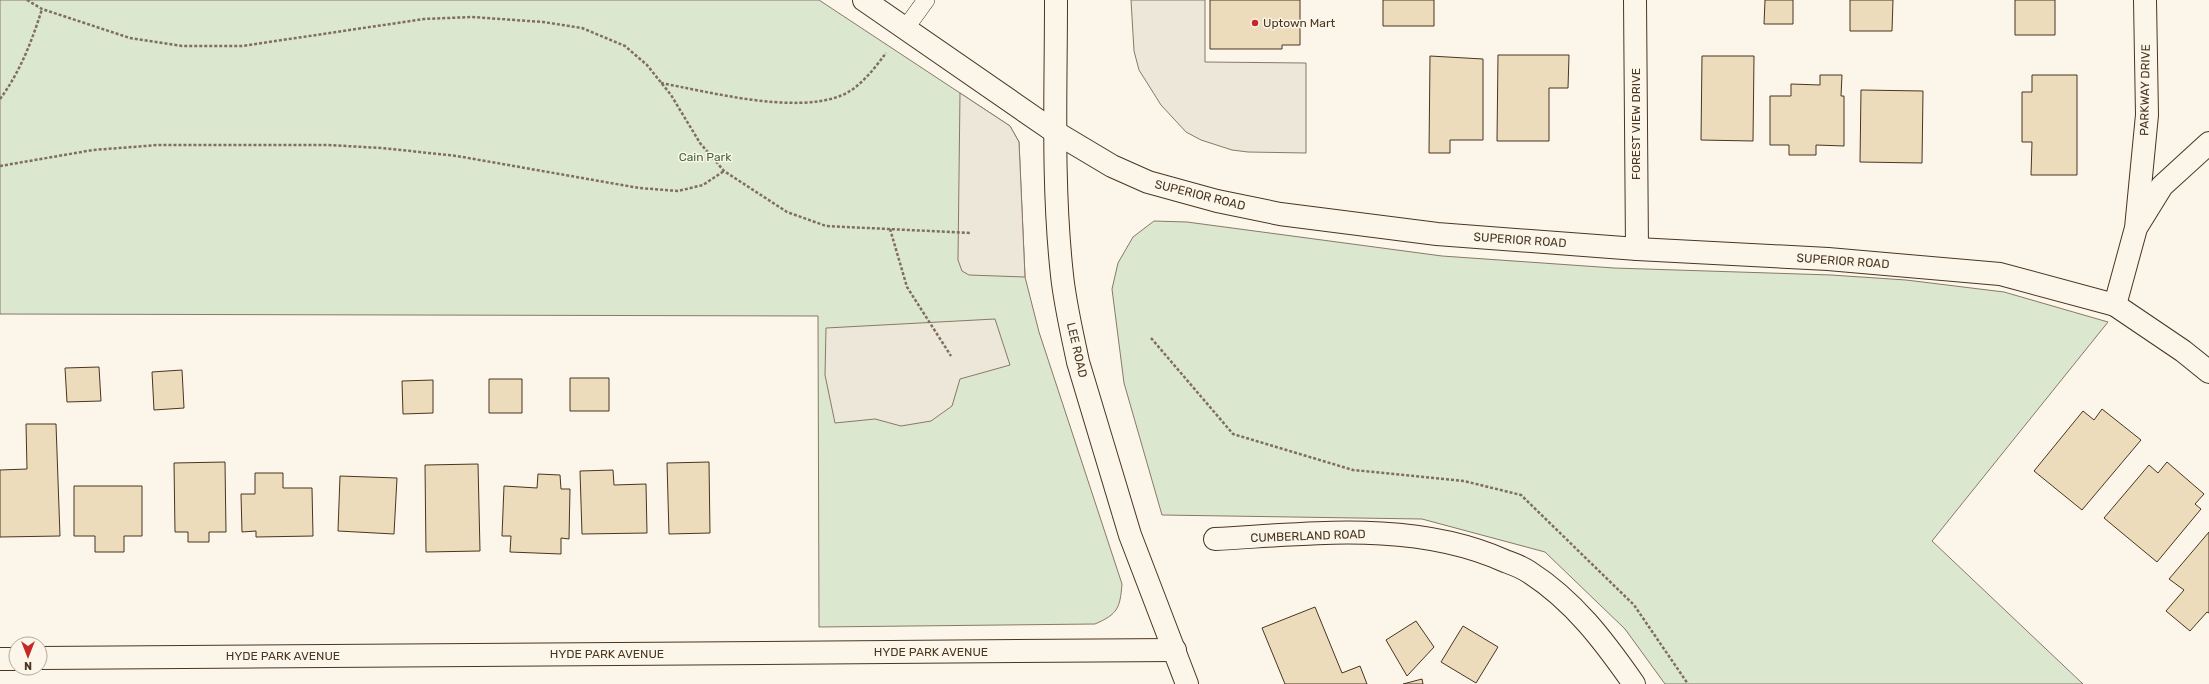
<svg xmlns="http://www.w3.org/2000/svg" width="2209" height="684" font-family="Rubik,sans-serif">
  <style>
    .green { fill: #dce7d0; stroke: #887966 }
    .parking { fill: #ede7d9; stroke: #887966 }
    .building { fill: #ecdcbc; stroke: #4a3520 }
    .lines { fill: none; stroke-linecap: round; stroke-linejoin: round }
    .service-casing { stroke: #4a3520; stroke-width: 18 }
    .minor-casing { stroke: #4a3520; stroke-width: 24 }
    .tertiary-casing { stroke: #4a3520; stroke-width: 24 }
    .secondary-casing { stroke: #4a3520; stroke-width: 24 }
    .path { stroke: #7f6f5c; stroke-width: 2.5; stroke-dasharray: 3 2; stroke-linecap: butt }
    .service { stroke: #fbf6e9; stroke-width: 17 }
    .minor { stroke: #fbf6e9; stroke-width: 22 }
    .tertiary { stroke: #fbf6e9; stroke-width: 22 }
    .secondary { stroke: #fbf6e9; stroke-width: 22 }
    .poi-dot { fill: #c62828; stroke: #fbf6e9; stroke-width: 1.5 }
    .labels { text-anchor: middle; stroke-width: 3; stroke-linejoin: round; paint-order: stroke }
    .poi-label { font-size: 12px; fill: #4a3520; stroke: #fbf6e9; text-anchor: start }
    .street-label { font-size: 12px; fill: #4a3520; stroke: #fbf6e9 }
    .park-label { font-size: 12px; fill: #436837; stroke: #fbf6e9 }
  </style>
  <rect width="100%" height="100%" fill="#fbf6e9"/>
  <path class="green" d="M 0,0 L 819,0 L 1010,126 L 1019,142 L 1025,277 L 1039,332 L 1122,584 C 1120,608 1118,614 1095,624 L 819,627 L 818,316 L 0,314 Z
    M 1154,221 L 1187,222 L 1442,256 L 1614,268 L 1831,275 L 1906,280 L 2004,292 L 2108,322 L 1932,541 L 2083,684 L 1665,684 L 1625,629 L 1545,552 L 1422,519 L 1162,515 L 1124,383 L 1112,289 L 1118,263 L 1133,237 Z"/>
  <path class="parking" d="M 1131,0 L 1205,0 L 1205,62 L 1306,63 L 1306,153 L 1248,152 L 1232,150 L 1201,140 L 1186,132 L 1161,105 L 1139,70 L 1134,51 Z
    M 960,93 L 1010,126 L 1019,142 L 1025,277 L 969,275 L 962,271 L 958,260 Z
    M 995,319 L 1010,365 L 960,379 L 952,406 L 931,421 L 901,426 L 875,419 L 835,423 L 825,375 L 826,328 Z"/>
  <path class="building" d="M 1210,0 L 1300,0 L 1300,45 L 1282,45 L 1282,49 L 1210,49 Z
    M 1383,0 L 1434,0 L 1434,26 L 1383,26 Z
    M 1765,0 L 1793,0 L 1793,24 L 1764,24 Z
    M 1850,0 L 1893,0 L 1892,31 L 1850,31 Z
    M 2015,0 L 2055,0 L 2055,35 L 2015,35 Z
    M 1498,55 L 1569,55 L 1568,88 L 1549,88 L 1549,141 L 1497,141 Z
    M 1430,56 L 1483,59 L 1483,140 L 1450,140 L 1450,153 L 1429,153 Z
    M 1702,56 L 1754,56 L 1753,141 L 1701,140 Z
    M 1820,75 L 1842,75 L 1841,96 L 1844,96 L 1844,146 L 1816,145 L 1816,155 L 1789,155 L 1789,145 L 1770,145 L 1770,96 L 1791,96 L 1791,84 L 1820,85 Z
    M 2032,75 L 2077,75 L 2077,175 L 2031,175 L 2032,142 L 2022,142 L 2022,92 L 2032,92 Z
    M 1861,90 L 1923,91 L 1922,163 L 1860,162 Z
    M 99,367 L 101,401 L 67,402 L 65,368 Z
    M 182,370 L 184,408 L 154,410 L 152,372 Z
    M 570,378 L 609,378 L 609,411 L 570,411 Z
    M 489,379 L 522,379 L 522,413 L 489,413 Z
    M 433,380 L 433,413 L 403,414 L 402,381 Z
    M 2102,409 L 2141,440 L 2082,510 L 2034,471 L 2083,411 L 2094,420 Z
    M 26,424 L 56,424 L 60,536 L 0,537 L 0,470 L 27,469 Z
    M 225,462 L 226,532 L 209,532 L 209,542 L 188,542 L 188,532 L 175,532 L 174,463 Z
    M 709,462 L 710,533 L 669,534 L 667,463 Z
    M 2167,462 L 2204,494 L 2195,504 L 2201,509 L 2157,562 L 2104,518 L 2149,465 L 2158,473 Z
    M 478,464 L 480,551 L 426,552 L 425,465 Z
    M 613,470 L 614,485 L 646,484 L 647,533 L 582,534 L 580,471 Z
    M 255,473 L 283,473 L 283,488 L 312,488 L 313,536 L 256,537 L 256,531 L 242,532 L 241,494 L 255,494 Z
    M 538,474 L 560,475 L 561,489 L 570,489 L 569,539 L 561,538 L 561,554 L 510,552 L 511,536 L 502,536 L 504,486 L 537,488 Z
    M 340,476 L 397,478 L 394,534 L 338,531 Z
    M 74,486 L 142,486 L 142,536 L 124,536 L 124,552 L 95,552 L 95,536 L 74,536 Z
    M 2209,532 L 2209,613 L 2207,612 L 2190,631 L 2166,611 L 2184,590 L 2169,579 Z
    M 1315,607 L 1342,673 L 1360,666 L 1367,684 L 1285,684 L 1262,628 Z
    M 1416,621 L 1434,647 L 1407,676 L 1386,640 Z
    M 1463,626 L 1498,647 L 1476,683 L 1441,662 Z
    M 1422,679 L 1423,684 L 1403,684 Z"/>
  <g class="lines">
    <defs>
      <path id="service" d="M 905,29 L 926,0"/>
      <path id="minor" d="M 1635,0 L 1637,249
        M 2136,228 L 2147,115 L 2145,0
        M 2115,305 L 2136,228 L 2162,186 L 2209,143
        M 1215,539 C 1310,534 1414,520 1505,561 C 1513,564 1522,567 1529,572 C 1574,601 1604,641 1634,684
        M 40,658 L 1175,650
        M 0,659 L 16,659"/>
      <path id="tertiary" d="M 864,0 L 1055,132 L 1112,166 L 1148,182 L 1217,201 L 1280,214 L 1437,234 L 1637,249 L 1828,259 L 2000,274 L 2115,305 L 2183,351 L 2209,372"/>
      <path id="secondary" d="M 1056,0 C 1056,92 1052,184 1062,275 C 1065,304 1072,333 1078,362 L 1130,535 L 1187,684"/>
    </defs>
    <use href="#service" class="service-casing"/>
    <use href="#minor" class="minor-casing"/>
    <use href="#tertiary" class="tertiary-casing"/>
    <use href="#secondary" class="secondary-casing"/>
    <path class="path" d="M 27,0 L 42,9 L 130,38 L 182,46 L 242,46 L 424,19 L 472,17 L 543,22 L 582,28 L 625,46 L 647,65 L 671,95 L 700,143 L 724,171 L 787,212 L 826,226 L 971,233
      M 661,83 C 709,92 794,114 840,96 C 859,89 874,69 886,53
      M 0,99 C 20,72 32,41 42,9
      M 0,166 L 93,150 L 158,145 L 328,145 L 382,148 L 457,156 L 639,188 L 678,191 L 703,185 L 724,171
      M 890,229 L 907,287 L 951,356
      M 1151,338 L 1233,434 L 1353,470 L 1464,481 L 1521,495 L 1634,605 L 1688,684"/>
    <use href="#service" class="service"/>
    <use href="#minor" class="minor"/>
    <use href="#tertiary" class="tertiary"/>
    <use href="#secondary" class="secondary"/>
  </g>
  <circle class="poi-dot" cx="1255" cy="23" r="4"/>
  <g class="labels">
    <g class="poi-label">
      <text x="1263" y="27">Uptown Mart</text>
    </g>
    <g class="street-label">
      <text transform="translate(2145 90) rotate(-89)" y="4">PARKWAY DRIVE</text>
      <text transform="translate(1636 124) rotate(-90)" y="4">FOREST VIEW DRIVE</text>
      <text transform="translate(1200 195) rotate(14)" y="4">SUPERIOR ROAD</text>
      <text transform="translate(1520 240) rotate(4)" y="4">SUPERIOR ROAD</text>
      <text transform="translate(1843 261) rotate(4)" y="4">SUPERIOR ROAD</text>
      <text transform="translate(1077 350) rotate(77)" y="4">LEE ROAD</text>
      <text transform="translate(1308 536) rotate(-2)" y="4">CUMBERLAND ROAD</text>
      <text x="931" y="656">HYDE PARK AVENUE</text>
      <text x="607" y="658">HYDE PARK AVENUE</text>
      <text x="283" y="660">HYDE PARK AVENUE</text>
    </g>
    <g class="park-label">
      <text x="705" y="161">Cain Park</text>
    </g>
  </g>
  <g transform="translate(28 656) rotate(180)"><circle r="19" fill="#fbf6e9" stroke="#b4a999"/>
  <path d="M0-3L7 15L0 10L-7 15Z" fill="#c62828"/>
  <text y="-6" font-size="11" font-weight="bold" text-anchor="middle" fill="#4a3520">N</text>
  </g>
</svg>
